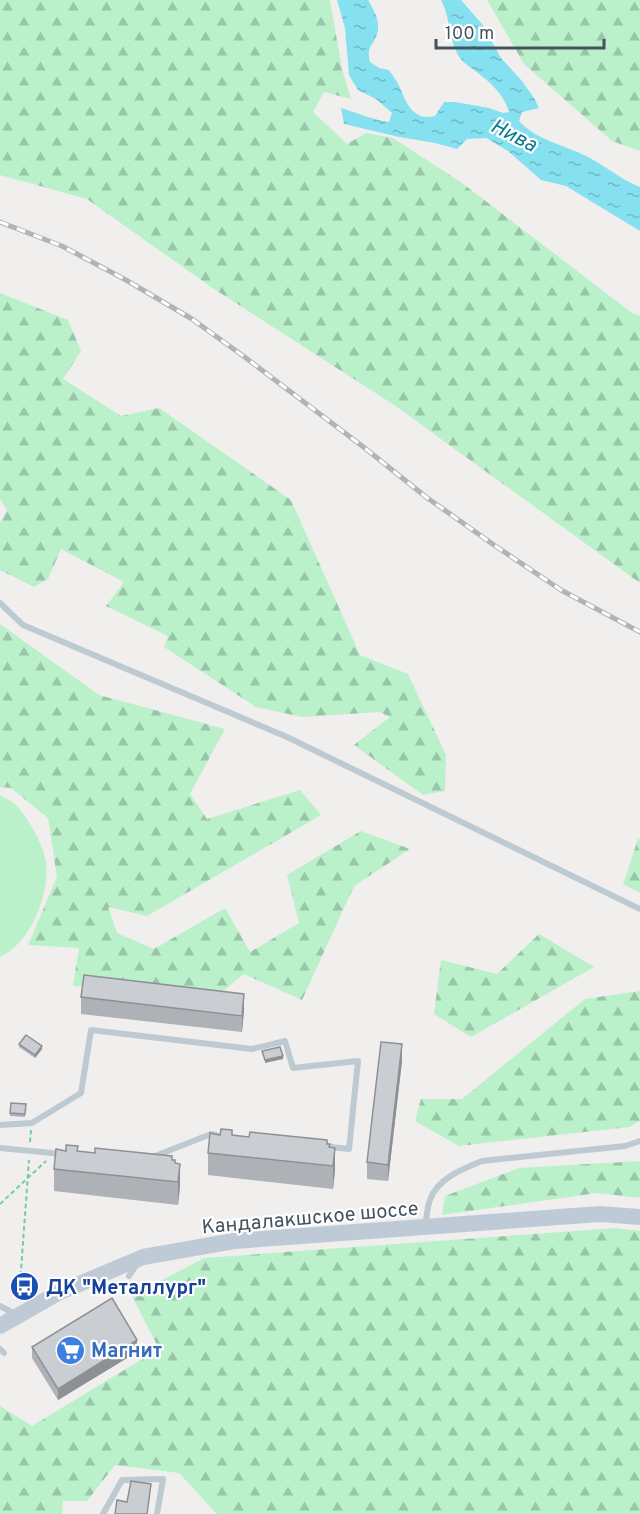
<svg xmlns="http://www.w3.org/2000/svg" width="640" height="1514" font-family="Overpass,sans-serif">
  <style>
    .forest { fill: url(#forest-firs) }
    .pitch { fill: #baf1cb }
    .water { fill: url(#water-ripples) }
    .lines { fill: none; stroke-linecap: round; stroke-linejoin: round }
    .path { stroke: #70d09a; stroke-width: 2; stroke-dasharray: 4.5 3; stroke-linecap: butt }
    .lane { stroke: #becad1; stroke-width: 6 }
    .secondary { stroke: #becbd6; stroke-width: 16 }
    .rail-casing { stroke: #b0b4b9; stroke-width: 5 }
    .rail { stroke: #fff; stroke-width: 3; stroke-dasharray: 9; stroke-linecap: butt }
    .wall { fill: #aeb1b5 }
    .shaded-wall { fill: #8d9094 }
    .building { fill: #caced3; stroke: #8d9094; stroke-width: 1.5 }
    .labels { text-anchor: middle; stroke-width: 4.5; stroke-linejoin: round; paint-order: stroke }
    .street-label { font-size: 20px; fill: #45535c; stroke: #fff }
    .transit-label { font-size: 20px; font-weight: bold; fill: #164399; stroke: #fff; text-anchor: start }
    .shop-label { font-size: 20px; font-weight: bold; fill: #366cbe; stroke: #fff; text-anchor: start }
    .water-label { font-size: 21px; font-style: italic; fill: #087c8f; stroke: #fff }
  </style>
  <defs>
    <pattern id="forest-firs" width="22" height="20" patternUnits="userSpaceOnUse" patternTransform="scale(1.5)"><rect width="22" height="20" fill="#baf1cb"/><path d="M5 1l3.5 6h-7zM16 11l3.5 6h-7z" fill="#99c6a8"/></pattern>
    <pattern id="water-ripples" width="26" height="14" patternUnits="userSpaceOnUse" patternTransform="scale(1.5)"><rect width="26" height="14" fill="#85e1f0"/><path d="M2 4q2-2 4 0t4 0M15 11q2-2 4 0t4 0" fill="none" stroke="#6fb9c6"/></pattern>
  </defs>
  <rect width="100%" height="100%" fill="#f1eeee"/>
  <path class="forest" d="M 0,0 L 330,0 L 342,69 L 351,99 L 324,92 L 313,112 L 347,144 L 366,133 L 393,138 L 462,183 L 632,313 L 640,316 L 640,583 L 394,405 L 211,287 L 87,199 L 0,175 Z
    M 487,0 L 640,0 L 640,151 L 612,141 L 524,64 Z
    M 0,293 L 68,320 L 81,351 L 63,379 L 121,416 L 159,408 L 291,500 L 360,655 L 408,674 L 446,755 L 445,791 L 423,795 L 354,745 L 390,717 L 379,712 L 302,717 L 256,707 L 164,647 L 168,636 L 106,606 L 124,582 L 61,549 L 48,579 L 34,587 L 0,570 L 0,523 L 7,510 L 0,499 Z
    M 0,624 L 99,695 L 225,729 L 190,794 L 207,819 L 300,790 L 321,815 L 147,916 L 108,907 L 117,933 L 154,949 L 225,908 L 250,952 L 299,923 L 287,875 L 361,831 L 410,849 L 354,886 L 302,1000 L 244,974 L 213,999 L 73,986 L 79,948 L 28,945 L 57,877 L 48,818 L 11,788 L 0,787 Z
    M 638,839 L 640,839 L 640,893 L 623,884 Z
    M 539,934 L 594,967 L 471,1037 L 434,1014 L 441,960 L 497,974 Z
    M 640,991 L 640,1121 L 630,1127 L 459,1146 L 415,1121 L 421,1099 L 462,1099 L 585,999 Z
    M 640,1161 L 640,1198 L 597,1193 L 442,1215 L 445,1196 L 519,1168 Z
    M 616,1228 L 640,1231 L 640,1514 L 217,1514 L 179,1473 L 115,1465 L 87,1501 L 63,1501 L 62,1514 L 0,1514 L 0,1406 L 32,1426 L 159,1349 L 132,1296 L 204,1258 Z"/>
  <path class="pitch" d="M 0,795 C 5,798 12,801 16,805 C 28,818 43,844 46,862 C 50,894 31,943 0,957 Z"/>
  <path class="water" d="M 337,0 L 368,0 C 374,10 381,22 377,34 C 373,47 366,45 370,62 L 379,68 L 389,70 C 393,76 397,81 400,88 C 407,104 413,121 435,116 L 444,102 L 455,102 L 489,108 L 503,113 L 509,112 C 504,95 492,84 478,73 C 472,68 464,64 460,58 C 448,40 451,18 441,0 L 461,0 L 482,24 L 501,58 L 522,81 L 534,98 L 539,108 L 522,112 L 519,121 C 536,140 564,145 586,156 C 605,165 621,180 640,187 L 640,231 L 566,186 L 541,180 L 508,151 L 486,138 L 467,139 L 457,149 L 435,143 L 399,137 L 344,124 L 341,108 C 358,113 373,120 389,122 L 392,113 L 376,99 L 358,90 L 349,75 L 345,28 Z"/>
  <g class="lines">
    <path class="path" d="M 30,1142 L 31,1130
      M 0,1204 L 46,1161
      M 19,1297 L 33,1290
      M 19,1298 L 29,1160"/>
    <path class="lane" d="M 0,603 L 23,625 L 287,737 L 640,909
      M 0,1125 L 32,1123 L 81,1093 L 91,1030 L 252,1049 L 285,1041 L 293,1068 L 358,1061 L 349,1149 L 322,1146
      M 0,1148 L 62,1154
      M 150,1158 L 211,1134 L 216,1135
      M 425,1224 C 427,1216 427,1208 430,1200 C 437,1179 462,1169 482,1161 L 625,1146 L 640,1141
      M 129,1276 L 137,1264
      M 0,1306 L 15,1314
      M 0,1349 L 4,1353
      M 103,1514 L 122,1480 L 163,1479 L 157,1514"/>
    <path class="secondary" d="M 0,1326 L 58,1293 L 143,1257 L 234,1241 L 600,1214 L 640,1217"/>
    <defs>
      <path id="rail" d="M 0,222 L 62,246 L 126,280 L 192,319 L 246,358 L 366,449 L 426,497 L 494,545 L 561,590 L 640,632"/>
    </defs>
    <use href="#rail" class="rail-casing"/>
    <use href="#rail" class="rail"/>
  </g>
  <path class="wall" d="M 81,997 L 244,1010 L 242,1032 L 81,1014 Z
    M 19,1044 L 42,1049 L 35,1058 L 19,1047 Z
    M 402,1061 L 388,1181 L 367,1179 L 367,1162 Z
    M 11,1103 L 26,1104 L 25,1117 L 10,1116 Z
    M 232,1135 L 327,1144 L 330,1147 L 335,1170 L 333,1189 L 208,1175 L 208,1153 Z
    M 78,1151 L 172,1160 L 180,1186 L 178,1205 L 54,1191 L 54,1169 Z
    M 32,1347 L 137,1352 L 58,1400 L 32,1358 Z"/>
  <path class="shaded-wall" d="M 244,994 L 244,1010 L 242,1032 L 242,1016 Z
    M 402,1044 L 402,1061 L 388,1181 L 388,1165 Z
    M 42,1046 L 42,1049 L 35,1058 L 35,1055 Z
    M 283,1056 L 283,1059 L 265,1063 L 265,1060 Z
    M 335,1148 L 335,1170 L 333,1189 L 333,1166 Z
    M 180,1164 L 180,1186 L 178,1205 L 178,1182 Z
    M 137,1340 L 137,1352 L 58,1400 L 58,1389 Z"/>
  <path class="building" d="M 84,975 L 244,994 L 242,1016 L 81,997 Z
    M 26,1035 L 42,1046 L 35,1055 L 19,1044 Z
    M 381,1042 L 402,1044 L 388,1165 L 367,1162 Z
    M 280,1047 L 283,1056 L 265,1060 L 262,1051 Z
    M 11,1103 L 26,1104 L 25,1114 L 10,1113 Z
    M 221,1129 L 232,1130 L 232,1135 L 249,1137 L 250,1132 L 327,1140 L 327,1144 L 330,1144 L 329,1147 L 335,1148 L 333,1166 L 208,1153 L 210,1133 L 220,1135 Z
    M 66,1145 L 78,1146 L 77,1151 L 95,1153 L 95,1148 L 172,1156 L 172,1160 L 175,1160 L 175,1163 L 180,1164 L 178,1182 L 54,1169 L 56,1149 L 66,1151 Z
    M 112,1298 L 137,1340 L 58,1389 L 32,1347 Z
    M 131,1481 L 151,1484 L 147,1514 L 115,1514 L 117,1500 L 127,1502 Z"/>
  <defs>
    <symbol id="bus-disc" viewBox="-11 -11 22 22"><circle r="9.5" fill="#1a4fb4" stroke="#fff"/><path d="M-5-6H5V4H4V6H2V4H-2V6H-4V4H-5ZM-3.5-4V0h7V-4ZM-3.5 1.2v1.5H-2V1.2ZM2 1.2v1.5H3.5V1.2Z" fill="#fff"/></symbol>
    <symbol id="supermarket-disc" viewBox="-11 -11 22 22"><circle r="9.5" fill="#3f7fe0" stroke="#fff"/><path d="M-6-5.5h2.5l.6 2H6L4.5 2H-2.5L-4.4-4H-6ZM-1.5 3.2a1.3 1.3 0 1 0 .1 0ZM3 3.2a1.3 1.3 0 1 0 .1 0Z" fill="#fff"/></symbol>
  </defs>
  <g fill-rule="evenodd">
    <use href="#bus-disc" x="8" y="1270" width="33" height="33"/>
    <use href="#supermarket-disc" x="54" y="1334" width="33" height="33"/>
  </g>
  <g class="labels">
    <g class="street-label">
      <text transform="translate(310 1217) rotate(-5)" y="7">Кандалакшское шоссе</text>
    </g>
    <g class="transit-label">
      <text x="46" y="1294">ДК "Металлург"</text>
    </g>
    <g class="shop-label">
      <text x="91" y="1357">Магнит</text>
    </g>
    <g class="water-label">
      <text transform="translate(514 135) rotate(27)" y="7">Нива</text>
    </g>
  </g>
  <path d="M436 39v9h168v-9" fill="none" stroke="#45535c" stroke-width="3"/>
  <text x="445" y="39" font-size="18" fill="#45535c" stroke="#ffffff" stroke-width="4.5" paint-order="stroke">100 m</text>
</svg>
